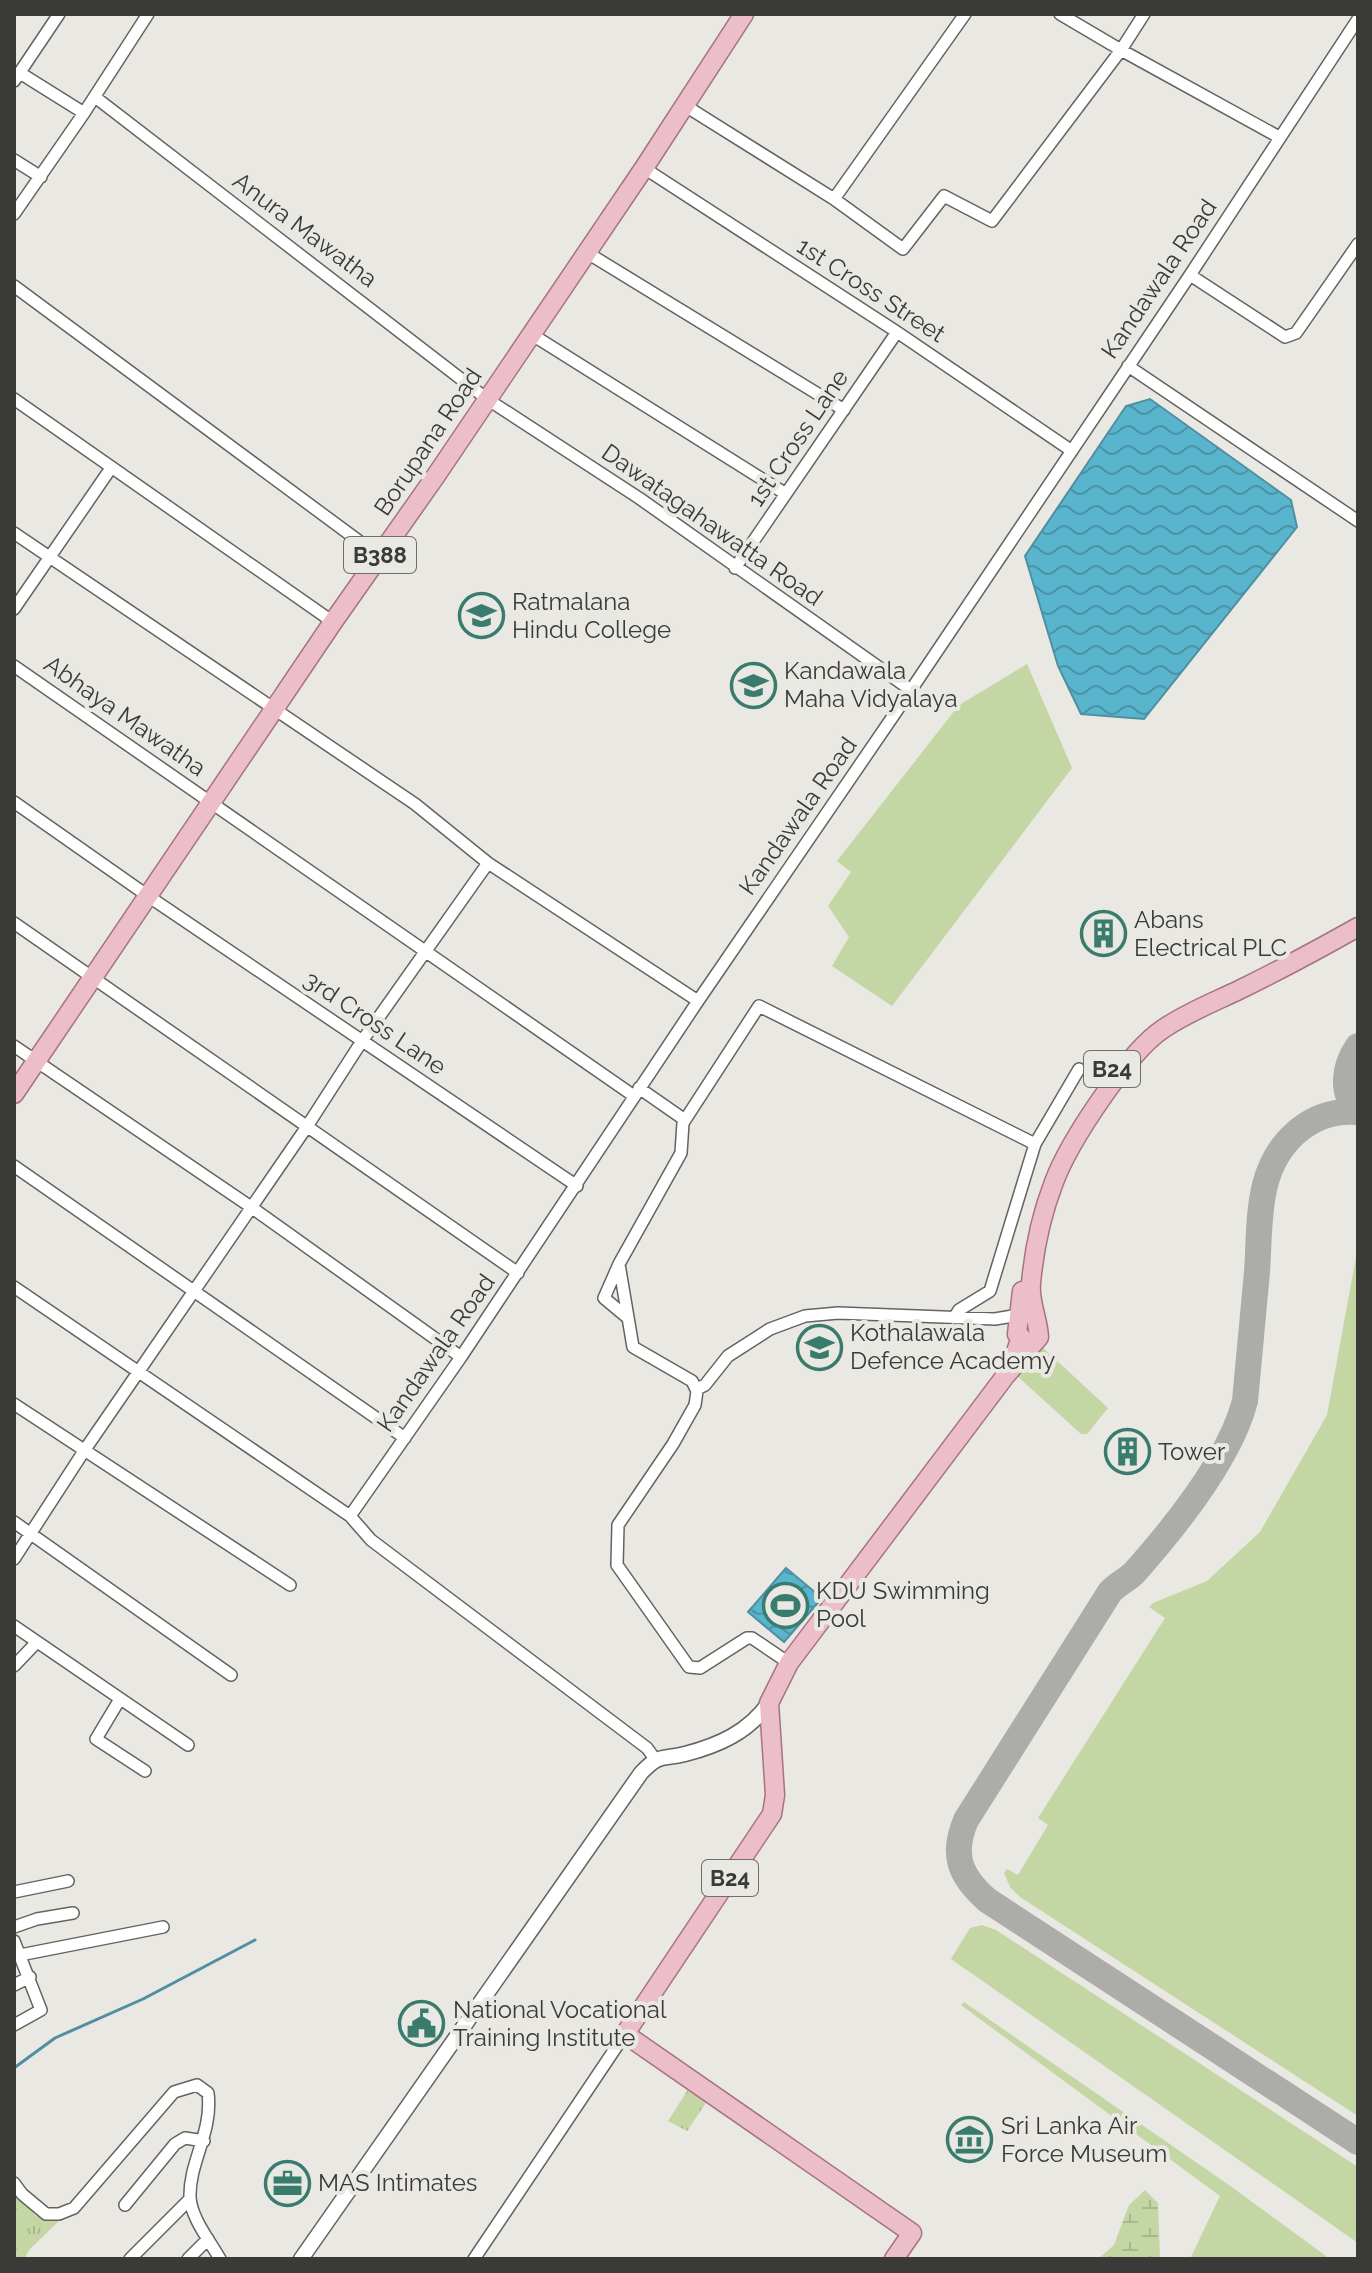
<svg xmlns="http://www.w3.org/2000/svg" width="1372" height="2273" font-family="Raleway,sans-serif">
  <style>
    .grass { fill: #c3d6a3 }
    .wetland { fill: url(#wetland-marsh) }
    .park { fill: url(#park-tufts) }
    .water { fill: url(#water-waves); stroke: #508fa0; stroke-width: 2 }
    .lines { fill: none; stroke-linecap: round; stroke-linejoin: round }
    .stream { stroke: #508fa0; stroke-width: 3 }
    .taxiway { stroke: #acaca8; stroke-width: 26 }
    .minor-casing { stroke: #64635f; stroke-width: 14 }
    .tertiary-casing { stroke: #64635f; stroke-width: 17 }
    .primary-casing { stroke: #a6747f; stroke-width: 21 }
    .minor { stroke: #fff; stroke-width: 11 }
    .tertiary { stroke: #fff; stroke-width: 14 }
    .primary { stroke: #ecbec9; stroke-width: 18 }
    .labels { text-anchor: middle; stroke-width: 8; stroke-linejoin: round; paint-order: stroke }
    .shield { fill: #e9e8e3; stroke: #6e6e6b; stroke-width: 2 }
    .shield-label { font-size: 22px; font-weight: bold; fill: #3a3a38 }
    .street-label { font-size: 24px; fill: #3a3a38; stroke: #e9e8e3 }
    .poi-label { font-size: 24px; fill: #3a3a38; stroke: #e9e8e3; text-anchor: start }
  </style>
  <defs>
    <pattern id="wetland-marsh" width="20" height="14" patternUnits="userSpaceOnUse" patternTransform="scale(2)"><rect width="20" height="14" fill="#c3d6a3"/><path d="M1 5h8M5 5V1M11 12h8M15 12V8" fill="none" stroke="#a8b88d"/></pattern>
    <pattern id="park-tufts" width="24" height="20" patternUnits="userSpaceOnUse" patternTransform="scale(2)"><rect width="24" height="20" fill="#c3d6a3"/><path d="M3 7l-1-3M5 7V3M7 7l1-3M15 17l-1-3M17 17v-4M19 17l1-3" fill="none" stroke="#a8b88d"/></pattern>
    <pattern id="water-waves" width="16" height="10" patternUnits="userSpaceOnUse" patternTransform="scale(2)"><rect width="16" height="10" fill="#59b4cd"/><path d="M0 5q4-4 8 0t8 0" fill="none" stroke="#4b93a7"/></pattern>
  </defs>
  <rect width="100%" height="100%" fill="#e9e8e3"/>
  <path class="grass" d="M 1027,664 L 1072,768 L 892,1006 L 832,966 L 849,937 L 828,906 L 851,872 L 837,861 L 959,705 Z
    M 1358,1246 L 1358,2116 L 1020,1897 L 1010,1887 L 1004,1873 L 1007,1869 L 1018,1875 L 1048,1825 L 1038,1818 L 1165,1618 L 1149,1607 L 1153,1603 L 1207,1581 L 1260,1532 L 1327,1415 Z
    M 1041,1346 L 1108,1408 L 1087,1434 L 1081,1434 L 1015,1374 Z
    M 982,1925 L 996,1930 L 1358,2167 L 1358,2243 L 951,1959 L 970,1928 Z
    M 964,2002 L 1229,2185 L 1330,2259 L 1190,2259 L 1220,2196 L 961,2005 Z"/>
  <path class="wetland" d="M 1145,2190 L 1158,2203 L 1160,2259 L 1098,2259 L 1114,2245 L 1129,2205 Z"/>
  <path class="park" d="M 689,2088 L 706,2103 L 687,2131 L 668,2121 Z
    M 14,2191 L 36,2216 L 62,2218 L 30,2249 L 24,2259 L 14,2259 Z"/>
  <path class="water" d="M 1150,399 L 1291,500 L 1297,527 L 1144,719 L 1081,714 L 1058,666 L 1025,556 L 1126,406 Z
    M 786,1568 L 822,1598 L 784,1642 L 748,1612 Z"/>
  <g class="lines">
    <path class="stream" d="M 14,2068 L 55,2038 L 143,1999 L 255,1940"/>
    <path class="taxiway" d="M 1358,1046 C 1344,1066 1340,1092 1358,1112
      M 1358,1112 C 1311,1108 1276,1142 1265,1185 C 1258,1213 1259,1244 1257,1272 C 1253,1315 1249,1358 1245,1401 C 1230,1459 1174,1528 1134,1573 C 1127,1580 1117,1584 1110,1592 L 966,1820 C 951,1855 960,1876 987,1900 L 1358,2142"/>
    <defs>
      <path id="minor" d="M 1060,14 L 1121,50 L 1144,14
        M 20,73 L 84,113
        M 14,81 L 59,14
        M 95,97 L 487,399 L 639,498 L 911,690
        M 684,105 L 834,199 L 903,249 L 944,196 L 992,221 L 1121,50 L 1279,137
        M 14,160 L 41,177
        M 644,168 L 897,332 L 1072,451
        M 834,199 L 965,14
        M 14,214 L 84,113 L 148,14
        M 586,252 L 844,410
        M 1190,275 L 1285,337 L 1296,333 L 1358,244
        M 14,286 L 379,556
        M 531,334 L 786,494
        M 1128,366 L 1358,521
        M 14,399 L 333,622
        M 14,533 L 415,804 L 488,863 L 698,1001
        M 735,568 L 897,332
        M 14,609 L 111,468
        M 14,666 L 634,1096
        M 14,802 L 148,896 L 577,1186
        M 14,923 L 518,1273
        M 14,1046 L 251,1207 L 461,1357
        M 639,1088 L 685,1120
        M 14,1166 L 405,1438
        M 619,1264 L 604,1298 L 628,1318
        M 14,1287 L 350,1516 L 371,1540 L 647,1748 L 655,1759
        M 954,1318 L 959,1310 L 990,1291 L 1035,1144 L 1079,1069
        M 697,1389 L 705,1385 L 728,1356 L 770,1329 L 805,1316 L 838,1313 L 995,1319 L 1019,1315
        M 14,1404 L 290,1585
        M 350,1516 L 461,1357 L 698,1001 L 911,690 L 1190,275 L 1358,19
        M 14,1522 L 231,1675
        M 14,1559 L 84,1451 L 306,1128 L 362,1041 L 488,863
        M 14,1626 L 188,1745
        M 789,1663 L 752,1638 L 747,1638 L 700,1668 L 689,1667 L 617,1565 L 618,1525 L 673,1444 L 695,1405 L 697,1391 L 692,1381 L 633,1347 L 619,1264 L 681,1153 L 683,1123 L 759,1006 L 1035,1144
        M 14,1666 L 36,1643
        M 120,1699 L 96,1739 L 145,1771
        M 14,1892 L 68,1881
        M 14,1927 L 37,1919 L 73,1913
        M 14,1941 L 41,2010 L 14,2025
        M 20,1955 L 163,1927
        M 14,1985 L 30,1977
        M 14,2183 L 22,2194 L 46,2214 L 59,2214 L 74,2208 L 174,2092 L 197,2085 L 208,2093 C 213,2132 189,2162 190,2197 C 191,2218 210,2241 220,2259
        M 125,2205 L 175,2144 L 185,2138 L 204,2141
        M 130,2259 L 190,2199
        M 188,2259 L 208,2239
        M 474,2259 L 625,2034"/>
      <path id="tertiary" d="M 301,2259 L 641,1773 C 660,1753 661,1760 685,1754 C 720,1745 748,1732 769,1703"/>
      <path id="primary" d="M 14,1094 L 333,622 L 435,477 L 644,168 L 744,14
        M 1014,1357 L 1021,1337 L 1017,1334 L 1022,1291
        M 894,2259 L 912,2233 L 625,2034 L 772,1814 L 775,1795 L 769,1703 L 789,1663 L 1006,1375 L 1039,1337 C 1038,1318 1029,1302 1031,1283 C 1034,1250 1042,1213 1054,1182 C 1069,1142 1128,1052 1163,1029 C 1186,1013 1214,1002 1239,990 C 1280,970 1319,949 1358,927"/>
    </defs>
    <use href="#minor" class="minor-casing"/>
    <use href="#tertiary" class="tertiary-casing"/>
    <use href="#primary" class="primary-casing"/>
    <use href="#minor" class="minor"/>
    <use href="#tertiary" class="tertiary"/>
    <use href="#primary" class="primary"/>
  </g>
  <defs>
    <symbol id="school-ring" viewBox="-11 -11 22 22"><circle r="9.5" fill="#e9e8e3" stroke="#397c6e" stroke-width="1.5"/><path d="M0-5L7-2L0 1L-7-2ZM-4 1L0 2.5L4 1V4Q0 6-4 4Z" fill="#397c6e"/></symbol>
    <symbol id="building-ring" viewBox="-11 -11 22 22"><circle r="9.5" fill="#e9e8e3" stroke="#397c6e" stroke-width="1.5"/><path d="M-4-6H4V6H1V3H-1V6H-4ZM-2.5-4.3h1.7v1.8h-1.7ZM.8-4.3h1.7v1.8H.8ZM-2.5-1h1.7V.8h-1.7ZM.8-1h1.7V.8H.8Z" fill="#397c6e"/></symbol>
    <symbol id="university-ring" viewBox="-11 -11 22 22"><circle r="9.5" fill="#e9e8e3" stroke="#397c6e" stroke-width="1.5"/><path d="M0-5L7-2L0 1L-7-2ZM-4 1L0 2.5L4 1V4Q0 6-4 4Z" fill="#397c6e"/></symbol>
    <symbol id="stadium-ring" viewBox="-11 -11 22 22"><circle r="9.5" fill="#e9e8e3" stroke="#397c6e" stroke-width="1.5"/><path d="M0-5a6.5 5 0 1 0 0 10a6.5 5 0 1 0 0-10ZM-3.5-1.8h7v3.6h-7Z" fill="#397c6e"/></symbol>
    <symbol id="civic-ring" viewBox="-11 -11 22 22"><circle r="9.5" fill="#e9e8e3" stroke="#397c6e" stroke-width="1.5"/><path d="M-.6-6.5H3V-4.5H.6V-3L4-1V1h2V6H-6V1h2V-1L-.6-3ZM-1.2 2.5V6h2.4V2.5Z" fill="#397c6e"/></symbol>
    <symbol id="museum-ring" viewBox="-11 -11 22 22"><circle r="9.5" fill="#e9e8e3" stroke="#397c6e" stroke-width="1.5"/><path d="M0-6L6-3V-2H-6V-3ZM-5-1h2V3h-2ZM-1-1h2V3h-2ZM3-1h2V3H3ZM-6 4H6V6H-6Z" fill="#397c6e"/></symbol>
    <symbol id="office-ring" viewBox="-11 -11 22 22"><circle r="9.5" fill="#e9e8e3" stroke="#397c6e" stroke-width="1.5"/><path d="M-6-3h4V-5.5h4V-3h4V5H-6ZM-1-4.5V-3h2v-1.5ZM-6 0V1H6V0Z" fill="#397c6e"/></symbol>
  </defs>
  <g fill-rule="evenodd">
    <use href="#school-ring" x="456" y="590" width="51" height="51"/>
    <use href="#school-ring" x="728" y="660" width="51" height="51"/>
    <use href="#building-ring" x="1078" y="908" width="51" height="51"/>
    <use href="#university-ring" x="794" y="1322" width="51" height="51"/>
    <use href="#building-ring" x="1102" y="1426" width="51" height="51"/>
    <use href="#stadium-ring" x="760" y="1580" width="51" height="51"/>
    <use href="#civic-ring" x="396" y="1998" width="51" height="51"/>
    <use href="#museum-ring" x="944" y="2114" width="51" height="51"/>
    <use href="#office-ring" x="262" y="2158" width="51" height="51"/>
  </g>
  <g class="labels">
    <g class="shield">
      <rect x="344" y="537" width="72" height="36" rx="6"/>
      <rect x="1084" y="1051" width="56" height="36" rx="6"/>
      <rect x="702" y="1860" width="56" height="36" rx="6"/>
    </g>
    <g class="shield-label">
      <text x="380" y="563">B388</text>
      <text x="1112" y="1077">B24</text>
      <text x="730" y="1886">B24</text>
    </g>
    <g class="street-label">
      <text transform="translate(305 230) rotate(37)" y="8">Anura Mawatha</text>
      <text transform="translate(1159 279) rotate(-56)" y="8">Kandawala Road</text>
      <text transform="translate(871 290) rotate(33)" y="8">1st Cross Street</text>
      <text transform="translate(798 438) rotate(-56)" y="8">1st Cross Lane</text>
      <text transform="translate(428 442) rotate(-56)" y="8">Borupana Road</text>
      <text transform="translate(712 525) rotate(35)" y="8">Dawatagahawatta Road</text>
      <text transform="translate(125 716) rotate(35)" y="8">Abhaya Mawatha</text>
      <text transform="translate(798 816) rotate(-55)" y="8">Kandawala Road</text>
      <text transform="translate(375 1023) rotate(34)" y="8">3rd Cross Lane</text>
      <text transform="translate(436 1353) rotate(-55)" y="8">Kandawala Road</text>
    </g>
    <g class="poi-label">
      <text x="512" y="610">Ratmalana<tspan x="512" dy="28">Hindu College</tspan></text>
      <text x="784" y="679">Kandawala<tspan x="784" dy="28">Maha Vidyalaya</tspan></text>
      <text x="1134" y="928">Abans<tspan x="1134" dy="28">Electrical PLC</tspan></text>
      <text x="850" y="1341">Kothalawala<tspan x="850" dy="28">Defence Academy</tspan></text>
      <text x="1158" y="1460">Tower</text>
      <text x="816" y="1599">KDU Swimming<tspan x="816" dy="28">Pool</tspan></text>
      <text x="453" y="2018">National Vocational<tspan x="453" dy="28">Training Institute</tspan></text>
      <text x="1001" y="2134">Sri Lanka Air<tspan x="1001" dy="28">Force Museum</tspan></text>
      <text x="318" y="2191">MAS Intimates</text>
    </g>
  </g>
  <rect width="1372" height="2273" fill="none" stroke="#3a3a38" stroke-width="32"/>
</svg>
